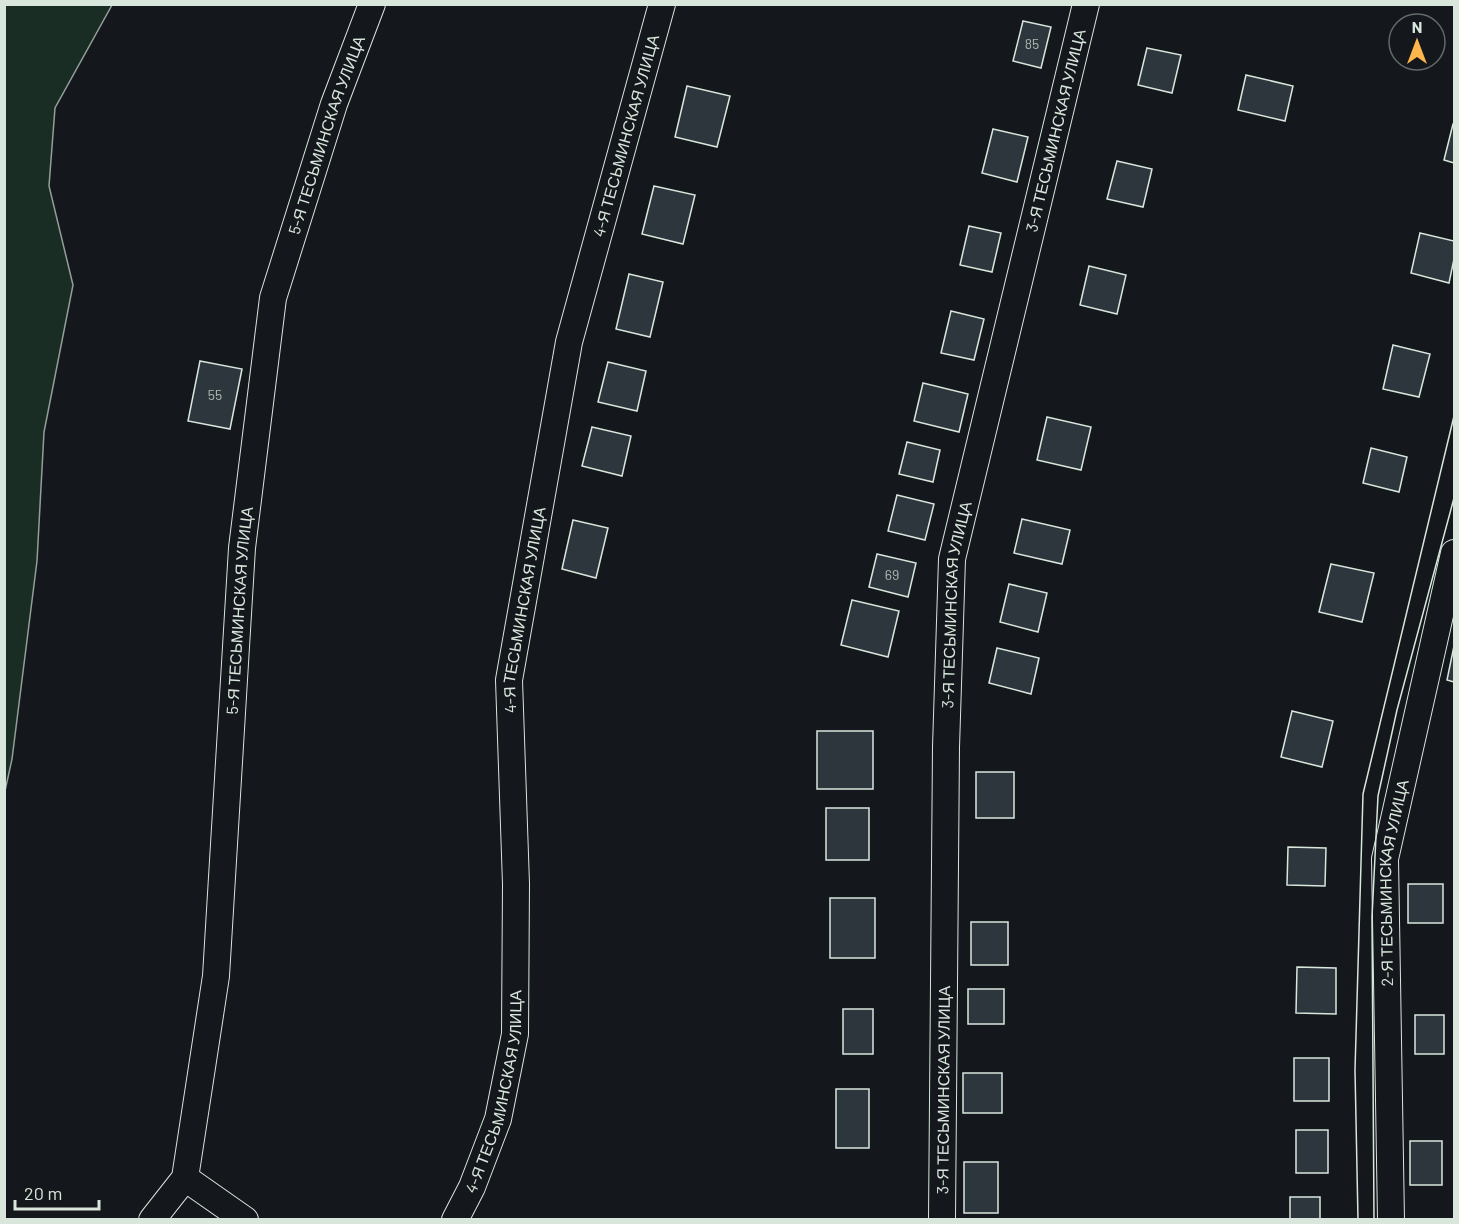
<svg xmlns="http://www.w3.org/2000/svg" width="1459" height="1224" font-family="Barlow,sans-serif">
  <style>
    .green { fill: #1a2d24; stroke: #939e99; stroke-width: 1.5 }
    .building { fill: #2c363c; stroke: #d8e6dc; stroke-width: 1.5 }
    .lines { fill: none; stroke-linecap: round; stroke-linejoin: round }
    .street-casing { stroke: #d8e6dc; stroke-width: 28 }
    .street { stroke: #14181c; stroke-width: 26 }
    .tram { stroke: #d8e6dc; stroke-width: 1.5 }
    .labels { text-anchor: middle; stroke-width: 4.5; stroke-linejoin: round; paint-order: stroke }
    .number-label { font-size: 14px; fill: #adbab4 }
    .street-label { font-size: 16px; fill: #d8e6dc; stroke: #14181c }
  </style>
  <rect width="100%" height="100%" fill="#14181c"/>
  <path class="green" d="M 5,4 L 112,5 L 55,108 L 49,186 L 73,285 L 44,432 L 37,561 L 12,759 L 5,791 Z"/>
  <path class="building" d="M 1023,21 L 1051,27 L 1041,68 L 1013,61 Z
    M 1147,48 L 1181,55 L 1172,93 L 1138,85 Z
    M 1246,75 L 1293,86 L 1285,121 L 1238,110 Z
    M 687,86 L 730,96 L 717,147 L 675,137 Z
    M 1453,124 L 1454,124 L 1454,163 L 1444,160 Z
    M 993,129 L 1028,137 L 1017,182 L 982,173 Z
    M 1117,161 L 1152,169 L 1143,207 L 1107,199 Z
    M 654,186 L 695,195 L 683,244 L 642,234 Z
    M 969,226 L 1001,233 L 992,272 L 960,265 Z
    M 1420,233 L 1454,241 L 1454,259 L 1449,283 L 1411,273 Z
    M 1089,266 L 1126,275 L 1117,314 L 1080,305 Z
    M 629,274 L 663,282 L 650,337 L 616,329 Z
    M 951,311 L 984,319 L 974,360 L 941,353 Z
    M 1393,345 L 1430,354 L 1419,397 L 1383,389 Z
    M 200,361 L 242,369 L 230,429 L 188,421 Z
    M 608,362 L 646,371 L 637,411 L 598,402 Z
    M 923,383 L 968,394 L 959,432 L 914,421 Z
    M 1047,417 L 1091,427 L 1081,470 L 1037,460 Z
    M 592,427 L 631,436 L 622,476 L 582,466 Z
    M 907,442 L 940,450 L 933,482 L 899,474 Z
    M 1371,448 L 1407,457 L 1399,492 L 1363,483 Z
    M 897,495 L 934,504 L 925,540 L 888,531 Z
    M 1022,519 L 1070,530 L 1062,564 L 1014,553 Z
    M 573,520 L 608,528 L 596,578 L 562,569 Z
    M 877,554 L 916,563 L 908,597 L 869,587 Z
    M 1331,564 L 1374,573 L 1362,622 L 1319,612 Z
    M 1009,584 L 1047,593 L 1038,632 L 1000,622 Z
    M 852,600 L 899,611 L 888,657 L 841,645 Z
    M 1454,646 L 1454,682 L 1447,680 Z
    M 997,648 L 1039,658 L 1031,694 L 989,683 Z
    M 1292,711 L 1333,721 L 1322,767 L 1281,757 Z
    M 817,731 L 873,731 L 873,789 L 817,789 Z
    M 976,772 L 1014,772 L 1014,818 L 976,818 Z
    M 826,808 L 869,808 L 869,860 L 826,860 Z
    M 1288,847 L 1326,848 L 1325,886 L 1287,885 Z
    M 1408,884 L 1443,884 L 1443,923 L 1408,923 Z
    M 830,898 L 875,898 L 875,958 L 830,958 Z
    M 971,922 L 1008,922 L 1008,965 L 971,965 Z
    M 1297,967 L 1336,968 L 1336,1014 L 1296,1013 Z
    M 968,989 L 1004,989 L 1004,1024 L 968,1024 Z
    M 843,1009 L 873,1009 L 873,1054 L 843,1054 Z
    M 1415,1015 L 1444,1015 L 1444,1054 L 1415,1054 Z
    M 1294,1058 L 1329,1058 L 1329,1101 L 1294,1101 Z
    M 963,1073 L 1002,1073 L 1002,1113 L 963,1113 Z
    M 836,1089 L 869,1089 L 869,1148 L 836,1148 Z
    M 1296,1130 L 1328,1130 L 1328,1173 L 1296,1173 Z
    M 1410,1141 L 1442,1141 L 1442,1185 L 1410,1185 Z
    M 964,1162 L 998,1162 L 998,1213 L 964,1213 Z
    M 1290,1197 L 1320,1197 L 1320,1220 L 1290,1220 Z"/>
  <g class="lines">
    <defs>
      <g id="street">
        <path d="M 185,1178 L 245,1220"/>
        <path id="s1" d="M 152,1220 L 185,1178 L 216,976 L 242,548 L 273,298 L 334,104 L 372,4"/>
        <path id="s2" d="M 455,1220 L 472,1187 L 498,1119 L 515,1034 L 516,884 L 509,680 L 569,342 L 662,4"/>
        <path id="s3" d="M 942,1220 L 946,747 L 952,559 L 1086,4"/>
        <path id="s4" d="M 1391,1220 L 1385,859 L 1454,553"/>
      </g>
    </defs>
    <use href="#street" class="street-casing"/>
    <use href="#street" class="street"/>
    <path class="tram" d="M 1358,1220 L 1355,1070 L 1363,794 L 1454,416
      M 1374,1220 L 1372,917 L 1378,796 L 1397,710 L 1454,498"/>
  </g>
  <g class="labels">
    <g class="number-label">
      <text x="1032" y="49">85</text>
      <text x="215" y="400">55</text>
      <text x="892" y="580">69</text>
    </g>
    <g class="street-label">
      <text dy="6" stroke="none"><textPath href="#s3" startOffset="1102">3-Я ТЕСЬМИНСКАЯ УЛИЦА</textPath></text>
      <text dy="6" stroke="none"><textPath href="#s1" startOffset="1110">5-Я ТЕСЬМИНСКАЯ УЛИЦА</textPath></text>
      <text dy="6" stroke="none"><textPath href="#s2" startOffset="1108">4-Я ТЕСЬМИНСКАЯ УЛИЦА</textPath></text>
      <text dy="6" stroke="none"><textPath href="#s3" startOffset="616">3-Я ТЕСЬМИНСКАЯ УЛИЦА</textPath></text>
      <text dy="6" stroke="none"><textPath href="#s1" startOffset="624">5-Я ТЕСЬМИНСКАЯ УЛИЦА</textPath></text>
      <text dy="6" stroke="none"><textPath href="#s2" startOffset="622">4-Я ТЕСЬМИНСКАЯ УЛИЦА</textPath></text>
      <text dy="6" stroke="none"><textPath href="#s4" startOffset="338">2-Я ТЕСЬМИНСКАЯ УЛИЦА</textPath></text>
      <text dy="6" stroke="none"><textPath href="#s2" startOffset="136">4-Я ТЕСЬМИНСКАЯ УЛИЦА</textPath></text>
      <text dy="6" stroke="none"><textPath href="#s3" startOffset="130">3-Я ТЕСЬМИНСКАЯ УЛИЦА</textPath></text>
    </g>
  </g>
  <rect width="1459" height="1224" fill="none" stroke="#d8e6dc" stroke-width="12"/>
  <g transform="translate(1417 42)"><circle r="28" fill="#14181c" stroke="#626a69" stroke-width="1.5"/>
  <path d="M0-4.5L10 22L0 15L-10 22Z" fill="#ffb74d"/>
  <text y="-9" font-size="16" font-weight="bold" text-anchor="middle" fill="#d8e6dc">N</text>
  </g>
  <path d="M15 1200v9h84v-9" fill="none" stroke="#d8e6dc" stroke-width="3"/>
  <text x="24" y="1200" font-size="18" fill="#d8e6dc" stroke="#14181c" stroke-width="4.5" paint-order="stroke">20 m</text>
</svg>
